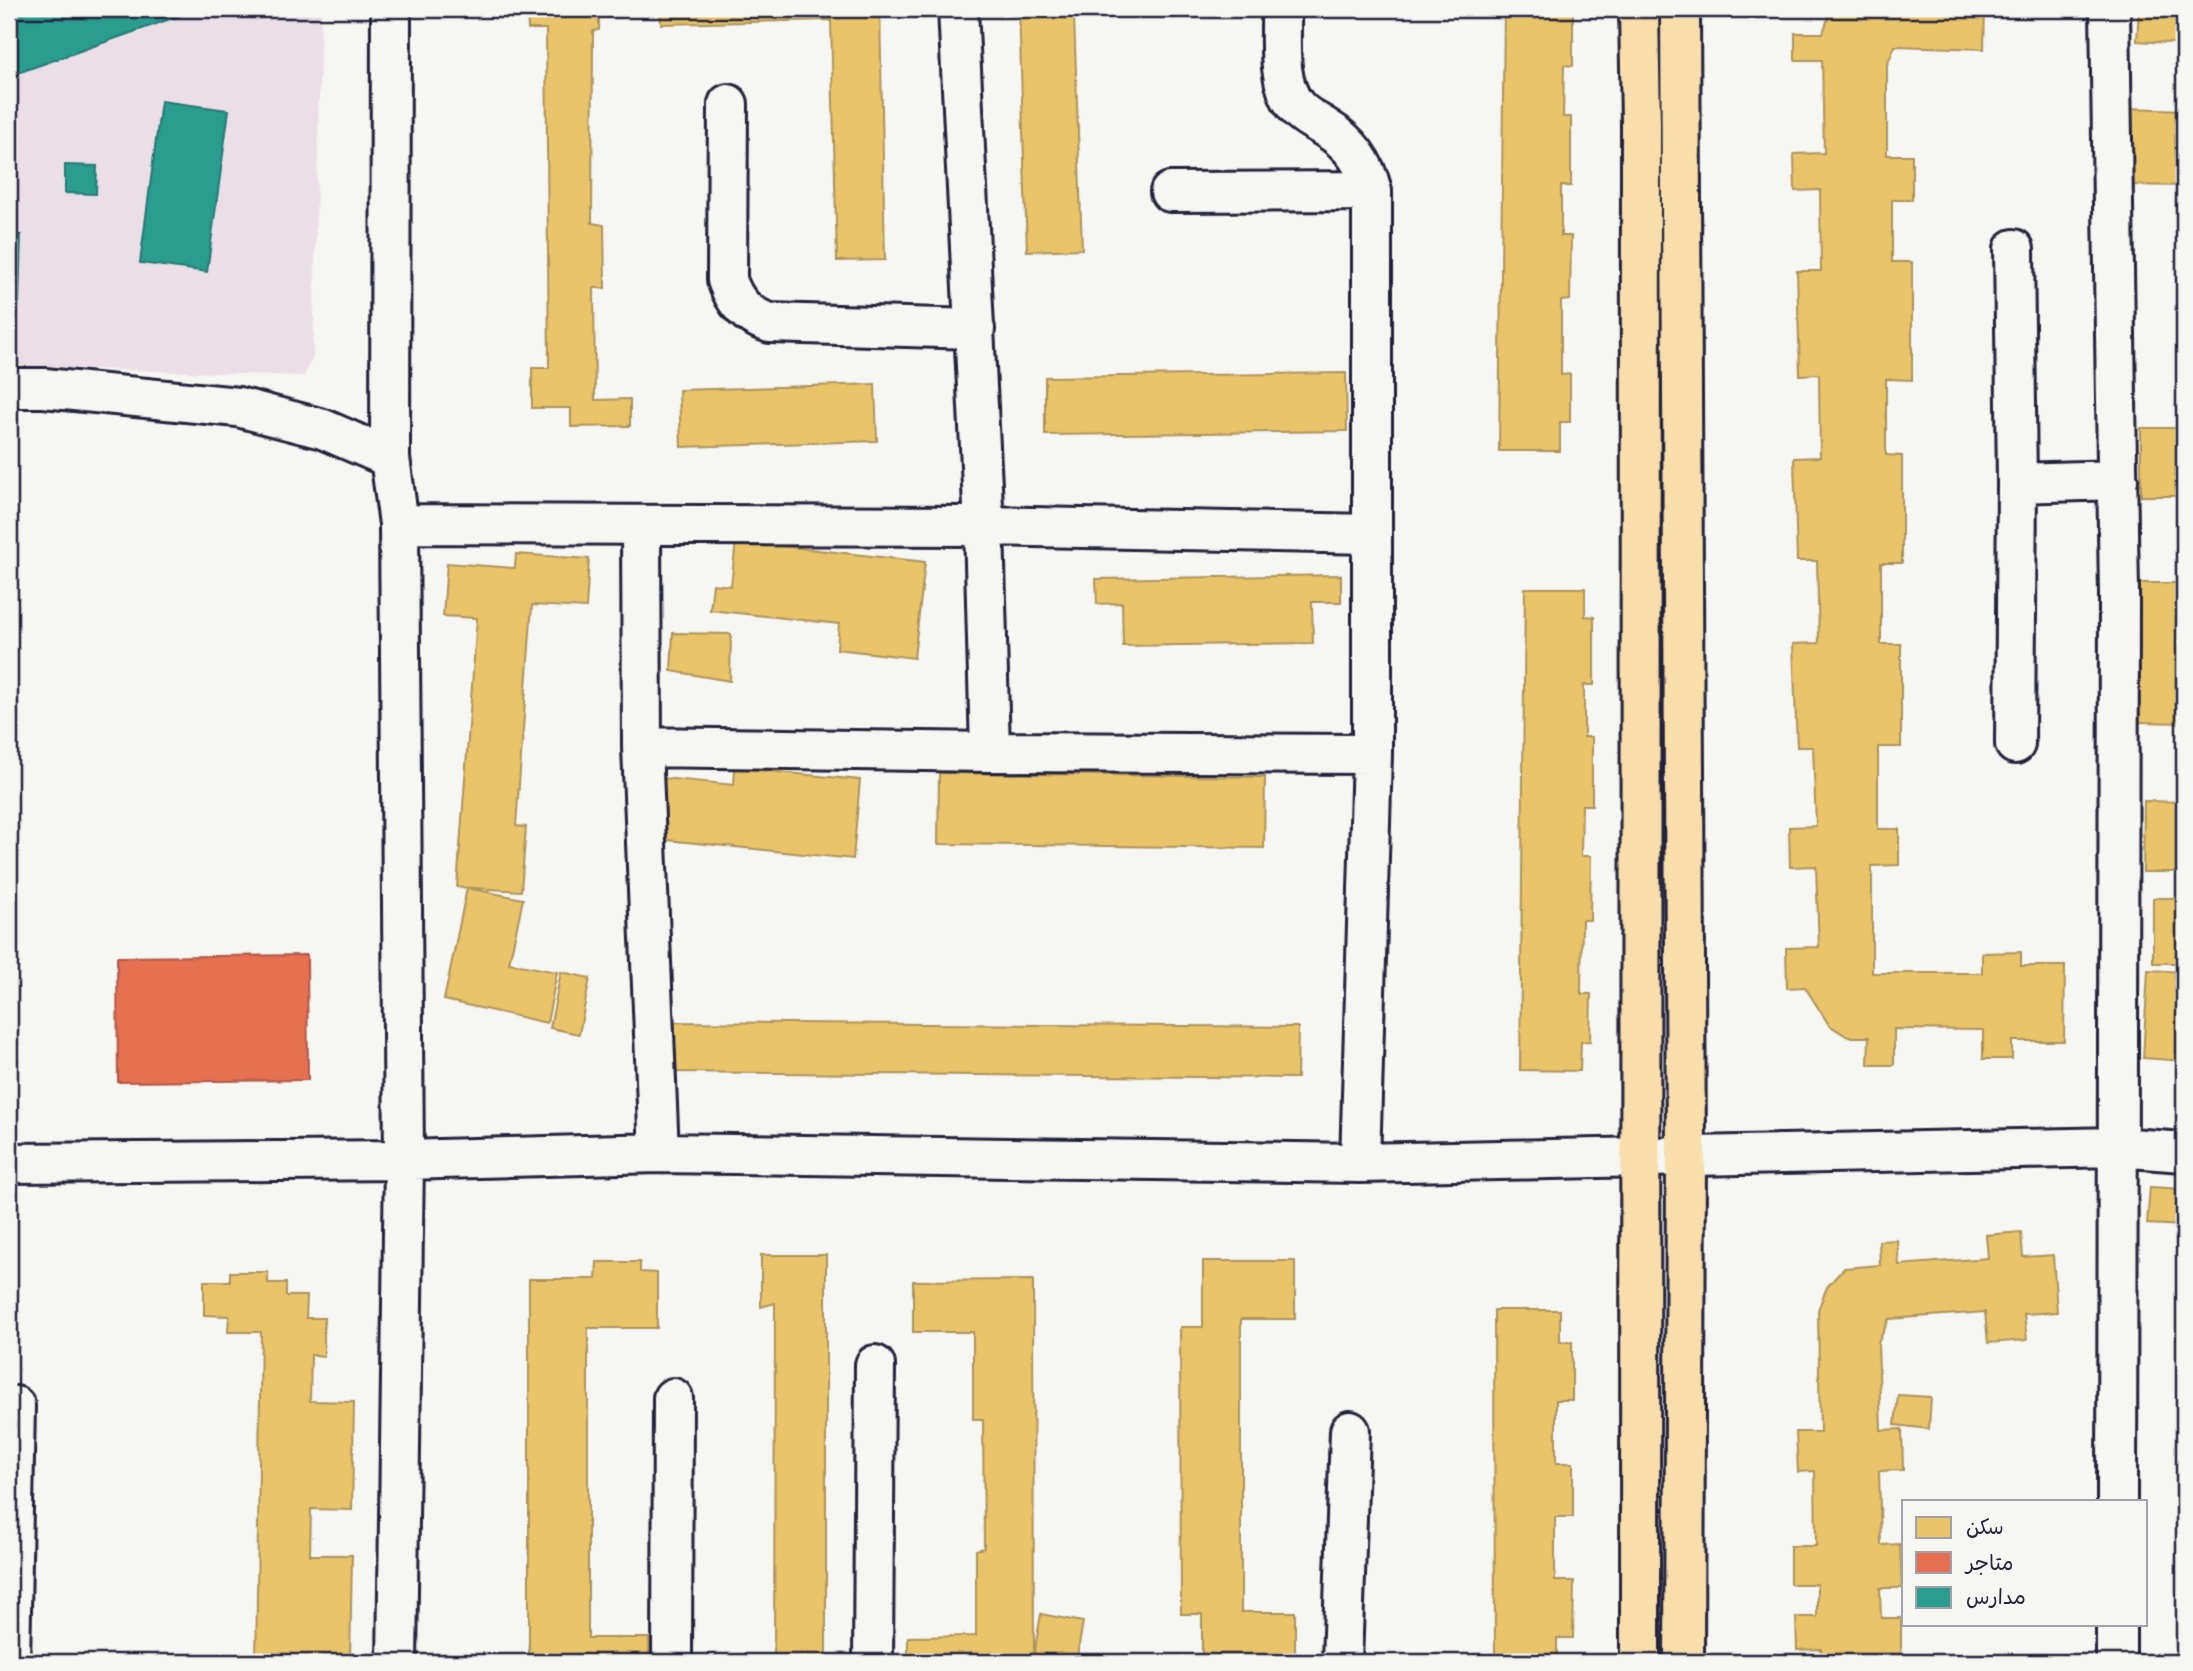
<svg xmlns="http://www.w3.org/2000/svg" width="2193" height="1671" font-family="Pangolin,'Playpen Sans Arabic',sans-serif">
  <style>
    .built { fill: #ebdee6 }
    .homes { fill: #e9c46a; stroke: #ad935c; stroke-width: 2 }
    .shops { fill: #e76f51; stroke: #ac584a; stroke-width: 2 }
    .schools { fill: #2a9d8f; stroke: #287876; stroke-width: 2 }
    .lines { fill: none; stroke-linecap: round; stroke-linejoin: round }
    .minor-casing { stroke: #22223b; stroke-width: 44 }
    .major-casing { stroke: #22223b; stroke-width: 44 }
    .minor { stroke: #f6f6f2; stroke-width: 38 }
    .major { stroke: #f8deab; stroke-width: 38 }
  </style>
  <rect width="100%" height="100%" fill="#f6f6f2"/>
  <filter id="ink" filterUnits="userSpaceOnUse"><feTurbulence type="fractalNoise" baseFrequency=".0143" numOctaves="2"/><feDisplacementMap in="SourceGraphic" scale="14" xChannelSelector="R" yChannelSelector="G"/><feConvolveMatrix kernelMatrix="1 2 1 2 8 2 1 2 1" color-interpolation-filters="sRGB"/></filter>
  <g filter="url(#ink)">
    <path class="built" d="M 9,9 L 321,9 L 313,356 L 304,376 L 9,366 Z"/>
    <path class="homes" d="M 527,9 L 629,9 L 629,11 L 599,11 L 599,30 L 593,31 L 592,223 L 604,225 L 605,288 L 594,288 L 595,400 L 630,399 L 630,426 L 571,427 L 571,408 L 532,408 L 532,368 L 549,368 L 546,29 L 528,29 Z
      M 660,9 L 880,9 L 885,260 L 837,261 L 831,20 L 661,24 Z
      M 1019,9 L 1234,9 L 1074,15 L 1082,249 L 1027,251 Z
      M 1504,9 L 1573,9 L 1573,66 L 1564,65 L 1563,117 L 1571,117 L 1571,186 L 1561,186 L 1561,236 L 1571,236 L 1570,300 L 1561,301 L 1561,375 L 1570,374 L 1570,422 L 1560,422 L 1560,451 L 1499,451 Z
      M 1831,9 L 1985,9 L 1984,49 L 1895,46 L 1887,65 L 1887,155 L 1912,155 L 1912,200 L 1892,200 L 1892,262 L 1912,262 L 1912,380 L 1886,379 L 1886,455 L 1902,456 L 1902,563 L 1881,563 L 1881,644 L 1901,644 L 1901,747 L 1878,747 L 1878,829 L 1899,829 L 1899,865 L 1872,866 L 1872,973 L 1982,973 L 1982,953 L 2021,952 L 2021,966 L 2065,966 L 2064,1041 L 2012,1041 L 2012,1059 L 1983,1059 L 1983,1030 L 1894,1029 L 1894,1065 L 1868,1065 L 1869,1037 L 1848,1037 L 1829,1025 L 1805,987 L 1787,988 L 1786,948 L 1819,947 L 1816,866 L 1790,867 L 1789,827 L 1816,826 L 1813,747 L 1797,747 L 1793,644 L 1819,643 L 1817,561 L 1797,561 L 1794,458 L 1820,457 L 1819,374 L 1800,375 L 1797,271 L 1821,271 L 1820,190 L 1795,191 L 1794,154 L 1824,153 L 1822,60 L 1795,60 L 1795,33 L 1823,33 Z
      M 2139,9 L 2184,9 L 2184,44 L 2137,41 Z
      M 2127,108 L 2184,110 L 2184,186 L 2125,185 Z
      M 1346,373 L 1347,431 L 1045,435 L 1045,377 Z
      M 875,384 L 877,441 L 681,447 L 679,390 Z
      M 2141,428 L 2184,428 L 2184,496 L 2141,496 Z
      M 736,541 L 925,562 L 914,658 L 837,649 L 839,624 L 710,610 L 713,584 L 731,586 Z
      M 516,554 L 589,559 L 586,608 L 532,605 L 516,826 L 526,827 L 521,891 L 457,887 L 477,618 L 443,616 L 447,563 L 515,568 Z
      M 1341,575 L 1341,602 L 1312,602 L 1313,643 L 1123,646 L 1122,603 L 1097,604 L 1096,579 Z
      M 2140,583 L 2184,583 L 2184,723 L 2139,722 Z
      M 1525,588 L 1585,588 L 1585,616 L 1594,617 L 1594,685 L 1584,685 L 1584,737 L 1592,737 L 1592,805 L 1582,805 L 1581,856 L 1591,856 L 1590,920 L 1582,920 L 1581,994 L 1591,994 L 1590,1041 L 1581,1042 L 1580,1071 L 1520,1070 Z
      M 673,633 L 731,634 L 730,681 L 671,671 Z
      M 735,768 L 860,780 L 853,859 L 657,839 L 663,778 L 734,785 Z
      M 939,773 L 1265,777 L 1264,848 L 938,844 Z
      M 2144,801 L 2184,802 L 2184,872 L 2143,872 Z
      M 467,888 L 523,899 L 509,963 L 557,972 L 547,1023 L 444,1000 Z
      M 2153,898 L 2184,898 L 2184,963 L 2153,963 Z
      M 2148,970 L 2184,972 L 2184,1061 L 2143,1058 Z
      M 561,972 L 590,978 L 579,1034 L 550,1028 Z
      M 661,1022 L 1298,1027 L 1297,1078 L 665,1072 Z
      M 2150,1187 L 2184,1189 L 2184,1226 L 2147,1224 Z
      M 2021,1232 L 2023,1257 L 2053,1255 L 2057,1312 L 2024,1314 L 2027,1340 L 1988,1343 L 1985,1312 L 1889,1319 L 1878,1343 L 1881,1430 L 1902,1429 L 1903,1470 L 1879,1471 L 1881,1545 L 1900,1544 L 1902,1588 L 1880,1588 L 1881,1618 L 1901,1618 L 1901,1654 L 1879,1655 L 1879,1662 L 1821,1662 L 1821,1649 L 1797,1650 L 1796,1617 L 1817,1617 L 1817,1584 L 1790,1584 L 1790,1546 L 1816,1546 L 1815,1471 L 1798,1472 L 1796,1432 L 1820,1432 L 1818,1310 L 1827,1287 L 1844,1268 L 1880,1265 L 1879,1241 L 1897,1240 L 1899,1265 L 1988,1258 L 1986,1235 Z
      M 761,1255 L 826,1255 L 826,1662 L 754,1662 L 774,1660 L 775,1303 L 761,1307 Z
      M 1203,1261 L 1295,1261 L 1295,1319 L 1241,1319 L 1241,1612 L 1295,1612 L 1295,1662 L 1202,1662 L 1202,1614 L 1181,1614 L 1180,1327 L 1203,1327 Z
      M 597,1262 L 640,1262 L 640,1272 L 657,1273 L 657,1328 L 588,1328 L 588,1638 L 649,1638 L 649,1662 L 529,1662 L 529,1279 L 596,1279 Z
      M 230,1272 L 268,1272 L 268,1283 L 286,1283 L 286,1296 L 307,1296 L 306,1318 L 324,1318 L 324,1356 L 311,1355 L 310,1401 L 354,1402 L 352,1510 L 311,1509 L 310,1555 L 352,1555 L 350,1662 L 256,1662 L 261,1332 L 228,1332 L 229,1316 L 204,1315 L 204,1281 L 230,1281 Z
      M 1033,1280 L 1034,1662 L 908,1662 L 908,1637 L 976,1636 L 976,1550 L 984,1548 L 983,1419 L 973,1419 L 973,1332 L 913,1332 L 913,1281 Z
      M 1494,1310 L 1560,1310 L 1560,1342 L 1572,1342 L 1572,1400 L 1556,1400 L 1556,1463 L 1573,1463 L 1573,1517 L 1555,1517 L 1555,1581 L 1574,1581 L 1573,1638 L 1557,1638 L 1557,1662 L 1495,1662 Z
      M 1898,1395 L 1931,1397 L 1929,1429 L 1895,1425 Z
      M 1041,1614 L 1083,1622 L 1076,1662 L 1033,1660 Z"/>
    <path class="shops" d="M 307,955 L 308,1080 L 118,1082 L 117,957 Z"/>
    <path class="schools" d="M 9,9 L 186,9 L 187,13 L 9,76 Z
      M 161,101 L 229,110 L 207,272 L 140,263 Z
      M 65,165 L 97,166 L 96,194 L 65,193 Z
      M 9,235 L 21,235 L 19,303 L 9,302 Z"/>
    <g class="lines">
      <defs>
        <path id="minor" d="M 391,9 L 390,458 L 399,524 L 404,1160 L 397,1662
          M 958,9 L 984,526 L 990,752
          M 1281,9 C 1282,38 1276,80 1295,105 C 1302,115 1315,121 1326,128 C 1351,143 1365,163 1372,191 L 1372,754 L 1360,1163
          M 2110,9 L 2119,594 L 2117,1501
          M 728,104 L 727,280 C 735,303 747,316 770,323 L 975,329
          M 1170,192 L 1372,191
          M 2014,249 L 2017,483 L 2015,744
          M 9,388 L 44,388 L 238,407 L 323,429 L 390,458
          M 2017,483 L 2118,480
          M 399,524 L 984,526 L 1371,534
          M 641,525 L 642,747 L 659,1153
          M 642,747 L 990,752 L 1372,754
          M 9,1163 L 404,1160 L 659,1153 L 1360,1163 L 2117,1147 L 2184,1152
          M 10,1662 L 15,1406
          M 672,1662 L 673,1398
          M 873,1662 L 875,1365
          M 1342,1662 L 1350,1431
          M 2116,1662 L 2116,1624"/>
        <path id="major" d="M 1639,9 L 1641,124 L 1640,1662
          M 1680,9 L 1686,1157 L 1684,1662"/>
      </defs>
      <use href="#minor" class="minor-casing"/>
      <use href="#major" class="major-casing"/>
      <use href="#minor" class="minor"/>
      <use href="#major" class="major"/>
    </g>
  </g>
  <rect width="2193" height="1671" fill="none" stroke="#f6f6f2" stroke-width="35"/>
  <rect x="18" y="18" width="2158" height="1636" fill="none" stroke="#22223b" stroke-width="2.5" filter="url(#ink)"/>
  <rect x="1902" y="1500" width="245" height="126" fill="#f6f6f2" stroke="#a1a1a9" stroke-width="2"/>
  <rect x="1916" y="1517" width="35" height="21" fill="#e9c46a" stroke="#a1a1a9" stroke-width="2"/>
  <text x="1966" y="1534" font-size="21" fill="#22223b">سكن</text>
  <rect x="1916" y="1552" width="35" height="21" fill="#e76f51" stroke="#a1a1a9" stroke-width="2"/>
  <text x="1966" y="1570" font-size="21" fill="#22223b">متاجر</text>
  <rect x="1916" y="1587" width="35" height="21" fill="#2a9d8f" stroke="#a1a1a9" stroke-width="2"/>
  <text x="1966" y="1604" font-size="21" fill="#22223b">مدارس</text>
</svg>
